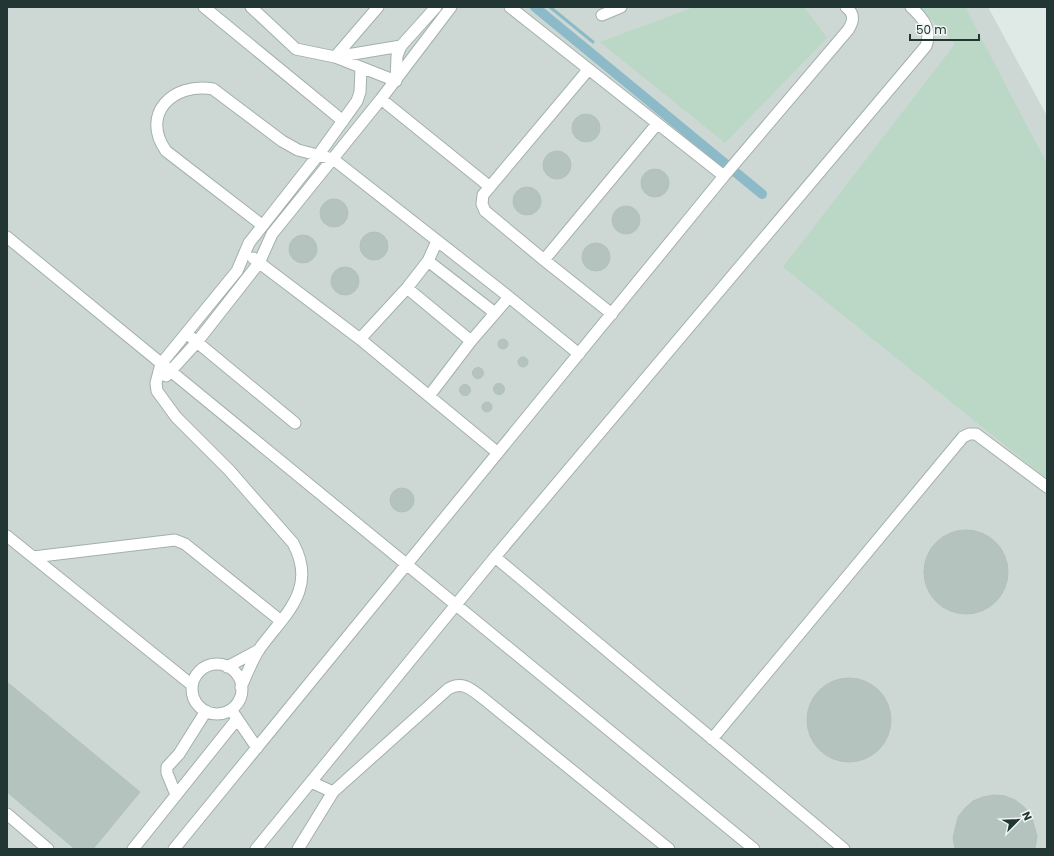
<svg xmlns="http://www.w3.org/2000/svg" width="1054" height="856" font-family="Poppins,sans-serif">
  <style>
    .built { fill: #cdd8d4 }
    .green { fill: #bad8c5 }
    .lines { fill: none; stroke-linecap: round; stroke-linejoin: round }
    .stream { stroke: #8cbac9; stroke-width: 3 }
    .canal { stroke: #8cbac9; stroke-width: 10 }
    .building { fill: #b5c3be; stroke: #b2c1bd }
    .minor-casing { stroke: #a3b0ac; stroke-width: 13 }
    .minor { stroke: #fff; stroke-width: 11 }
  </style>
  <rect width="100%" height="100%" fill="#dfe9e5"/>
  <path class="built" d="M 7,7 L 988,7 L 1047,116 L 1047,849 L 7,849 Z"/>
  <path class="green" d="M 694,7 L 804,7 L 827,38 L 725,143 L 600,42 Z
    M 919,7 L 965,7 L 1047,164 L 1047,479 L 783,267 L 955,44 Z"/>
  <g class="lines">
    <path class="stream" d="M 550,7 L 593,42"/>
    <path class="canal" d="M 535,7 L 762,194"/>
  </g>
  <path class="building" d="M572 128a14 14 0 1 1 28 0a14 14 0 1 1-28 0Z
    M543 165a14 14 0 1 1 28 0a14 14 0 1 1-28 0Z
    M641 183a14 14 0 1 1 28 0a14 14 0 1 1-28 0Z
    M513 201a14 14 0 1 1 28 0a14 14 0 1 1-28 0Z
    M320 213a14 14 0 1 1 28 0a14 14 0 1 1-28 0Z
    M612 220a14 14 0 1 1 28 0a14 14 0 1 1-28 0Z
    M360 246a14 14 0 1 1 28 0a14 14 0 1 1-28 0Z
    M289 249a14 14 0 1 1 28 0a14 14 0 1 1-28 0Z
    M582 257a14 14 0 1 1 28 0a14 14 0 1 1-28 0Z
    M331 281a14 14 0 1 1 28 0a14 14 0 1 1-28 0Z
    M498 344a5 5 0 1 1 10 0a5 5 0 1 1-10 0Z
    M518 362a5 5 0 1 1 10 0a5 5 0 1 1-10 0Z
    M472.5 373a5.5 5.5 0 1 1 11 0a5.5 5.5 0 1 1-11 0Z
    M493.5 389a5.5 5.5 0 1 1 11 0a5.5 5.5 0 1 1-11 0Z
    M459.5 390a5.5 5.5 0 1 1 11 0a5.5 5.5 0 1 1-11 0Z
    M482 407a5 5 0 1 1 10 0a5 5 0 1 1-10 0Z
    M390 500a12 12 0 1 1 24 0a12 12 0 1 1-24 0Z
    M924 572a42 42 0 1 1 84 0a42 42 0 1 1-84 0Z
    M807 720a42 42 0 1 1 84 0a42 42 0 1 1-84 0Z
    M 7,682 L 140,792 L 93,849 L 75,849 L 7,792 Z
    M 994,795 L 1005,796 L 1015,800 L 1024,807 L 1031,815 L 1037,836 L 1035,849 L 955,849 L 953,838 L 958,817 L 965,808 L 973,801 L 983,797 Z"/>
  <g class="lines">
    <defs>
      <path id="minor" d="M 204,7 L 343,121
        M 251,7 L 296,49 L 335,57 L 396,81
        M 602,15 L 621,7
        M 335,57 L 401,46 L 436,7
        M 335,57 L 378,7
        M 588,70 L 483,195 L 482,204 L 485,211 L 544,260 L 612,314
        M 396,81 L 397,56 L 401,46
        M 381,99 L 490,187
        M 724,176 L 848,30 C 854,21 855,14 846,7
        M 262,225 L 166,151 C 140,114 173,82 213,89 L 282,141 L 298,150 L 333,159 L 509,297 L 579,354
        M 7,237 L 754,849
        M 253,258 L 360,339 L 498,453
        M 544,260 L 657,124
        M 428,261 L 495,313
        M 407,288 L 471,341
        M 192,338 L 295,423
        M 360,339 L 407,288 L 428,261 L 437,241
        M 166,376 L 197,342 L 259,263 L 272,234 L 381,99 L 451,7
        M 429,396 L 471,341 L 509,297
        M 7,536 L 192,685
        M 33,557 L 175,540 L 185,544 L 281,621
        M 495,557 L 844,849
        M192 689a25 25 0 1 1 50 0a25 25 0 1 1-50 0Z
        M 227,667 L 259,650
        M 241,687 C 247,674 252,660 260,648 C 285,614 318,589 293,543 L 229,470 L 176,417 L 157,391 L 156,383 L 161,364 L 237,271 L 249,243 L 319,154 L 357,101 L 360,92 L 361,68
        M 234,714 L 257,748
        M 712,739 L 963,437 L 969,434 L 976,434 L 1047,487
        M 311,782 L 333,792
        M 176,795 L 167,773 L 167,767 L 179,754 L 206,711
        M 7,814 L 48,849
        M 133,849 L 237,719
        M 174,849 L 724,176 L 510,7
        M 256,849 L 495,557 L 926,46 C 932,29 923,18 911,7
        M 298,849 L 333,792 L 448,689 C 463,680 472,690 484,699 L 669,849"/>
    </defs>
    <use href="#minor" class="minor-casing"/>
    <use href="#minor" class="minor"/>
  </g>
  <rect width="1054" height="856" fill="none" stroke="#223733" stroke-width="16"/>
  <g transform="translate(1018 820) rotate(66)" stroke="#eff6f3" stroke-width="3" paint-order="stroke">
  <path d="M0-3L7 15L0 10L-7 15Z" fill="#223733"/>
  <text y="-6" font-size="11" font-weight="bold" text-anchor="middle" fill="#223733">N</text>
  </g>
  <path d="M910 34v6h69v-6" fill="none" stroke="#223733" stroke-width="2"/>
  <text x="916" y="34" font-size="12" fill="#223733" stroke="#eff6f3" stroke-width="3" paint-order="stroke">50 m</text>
</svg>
